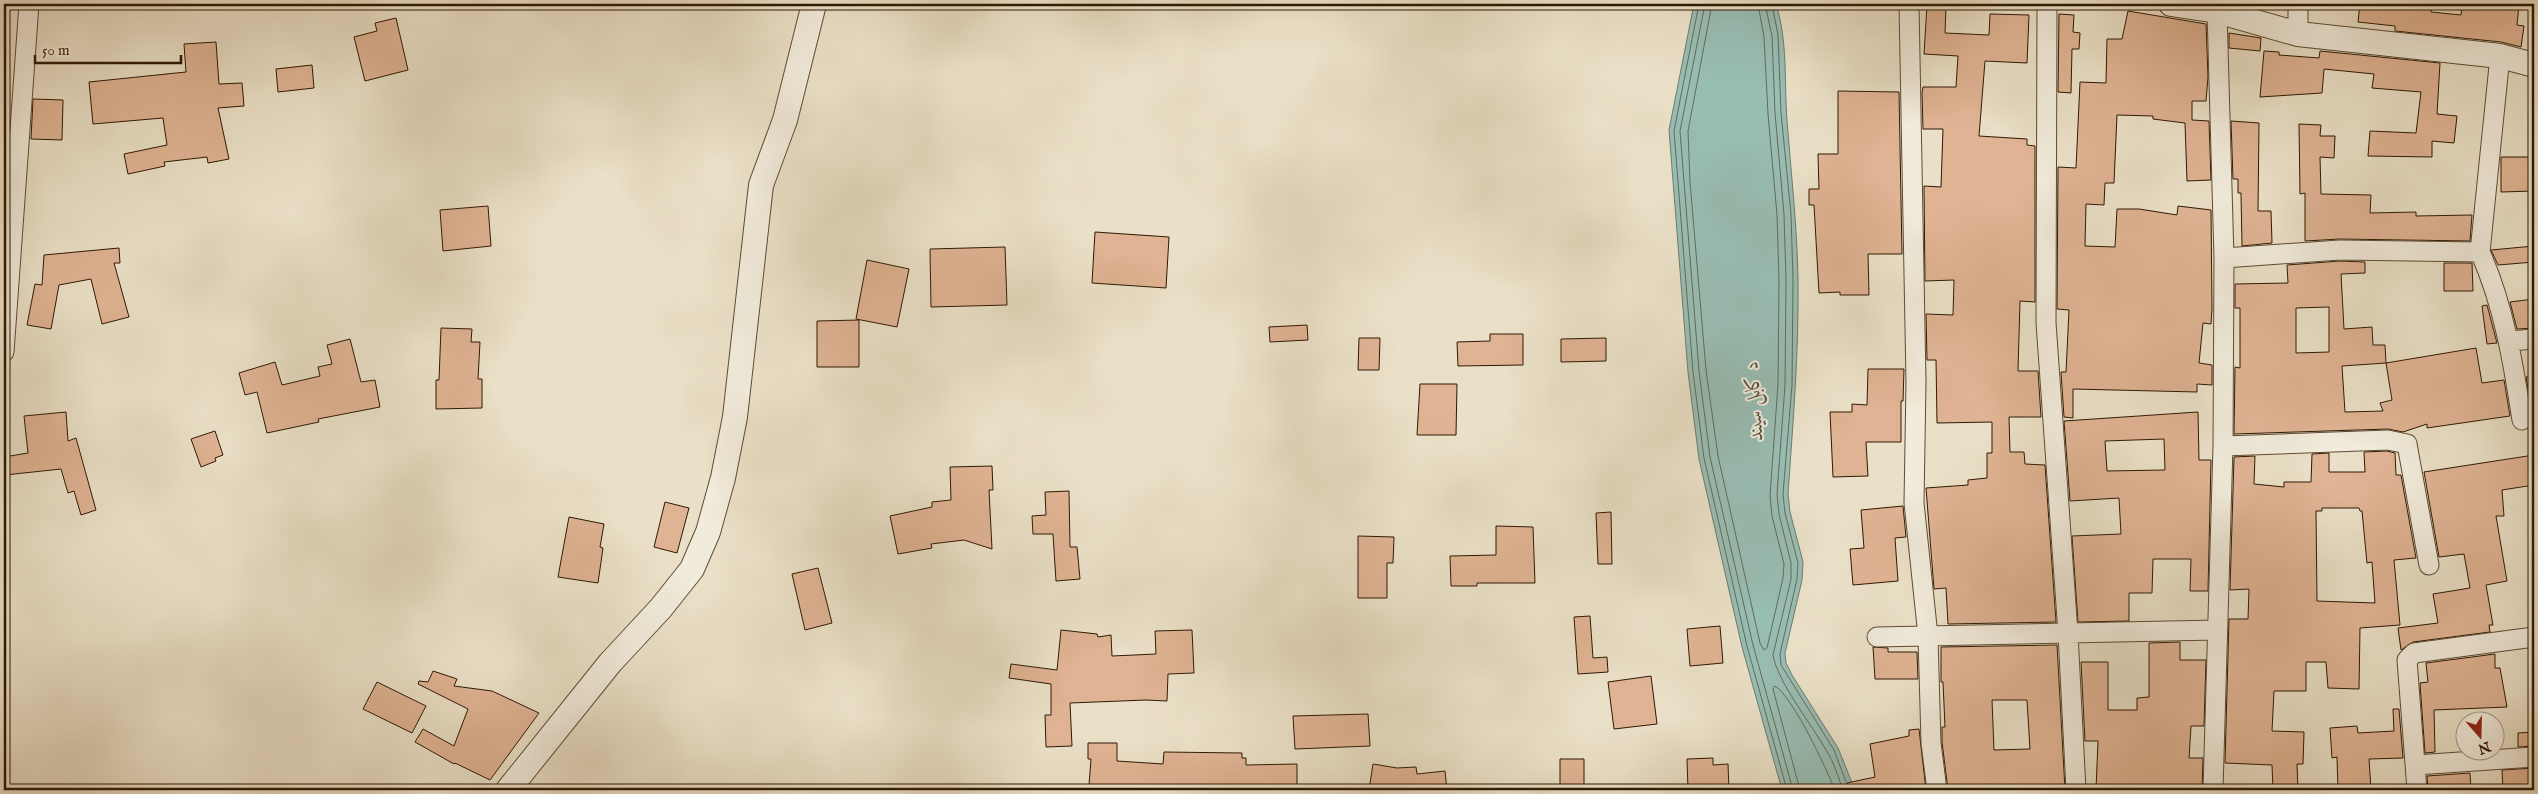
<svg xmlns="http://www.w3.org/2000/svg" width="2538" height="794" font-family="'IM FELL English',Amiri,serif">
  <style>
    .water { fill: #98bdb3; stroke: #6e7b6d }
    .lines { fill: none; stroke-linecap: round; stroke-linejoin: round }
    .shore { stroke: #636b5b; stroke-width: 1 }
    .building { fill: #dfb393; stroke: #2e1903; fill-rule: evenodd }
    .minor-casing { stroke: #5d4b34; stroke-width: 21 }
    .tertiary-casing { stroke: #5d4b34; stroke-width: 26 }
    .minor { stroke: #f1ebdb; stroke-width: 19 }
    .tertiary { stroke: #f1ebdb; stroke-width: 24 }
    .labels { text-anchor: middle; stroke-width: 4; stroke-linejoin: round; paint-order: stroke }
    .water-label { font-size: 20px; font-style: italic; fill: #535241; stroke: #f1ebdb }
  </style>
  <rect width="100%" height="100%" fill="#eae0c7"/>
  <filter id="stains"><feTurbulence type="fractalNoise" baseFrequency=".004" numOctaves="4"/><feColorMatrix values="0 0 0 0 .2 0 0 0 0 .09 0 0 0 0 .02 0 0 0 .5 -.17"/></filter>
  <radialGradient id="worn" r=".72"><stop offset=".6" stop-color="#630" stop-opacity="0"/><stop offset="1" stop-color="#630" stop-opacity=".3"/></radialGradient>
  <path class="water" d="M 1694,4 L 1776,4 C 1788,42 1784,81 1787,120 C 1791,173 1797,225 1798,278 C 1799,351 1793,422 1788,494 L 1790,512 L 1803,562 L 1802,580 L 1785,653 L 1786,663 L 1792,675 L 1838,748 L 1855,790 L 1782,790 L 1742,647 L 1710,507 L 1699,459 L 1688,372 L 1669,130 Z"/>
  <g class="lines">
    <path class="shore" d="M 1699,4 L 1674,131 L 1693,372 L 1704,458 L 1715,506 L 1747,646 L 1787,790
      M 1705,4 L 1680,131 L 1699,371 L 1710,457 L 1721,505 L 1753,645 L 1793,790
      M 1712,4 L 1688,131 L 1690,182 L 1706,370 L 1718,456 L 1760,643 L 1764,650 L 1767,648 L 1783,578 L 1784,564 L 1772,516 L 1770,495 L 1778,384 L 1779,280 L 1777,215 L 1768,114 L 1764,37 L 1758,4
      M 1765,4 L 1772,36 L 1775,113 L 1784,214 L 1786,280 L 1785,385 L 1777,494 L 1779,514 L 1791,563 L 1791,579 L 1773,655 C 1777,681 1812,725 1826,750 C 1834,762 1838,777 1843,790
      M 1772,4 L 1778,35 L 1781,113 L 1791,214 L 1793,279 L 1792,385 L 1783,494 L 1785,513 L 1798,563 L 1797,579 L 1780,654 L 1781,665 L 1834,750 L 1846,782
      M 1800,790 L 1773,689 L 1775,686 C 1793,697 1826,768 1835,790"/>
  </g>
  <path class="building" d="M 2360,4 L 2432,4 L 2431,12 L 2461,15 L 2462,4 L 2519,4 L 2517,25 L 2524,26 L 2521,47 L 2501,42 L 2395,31 L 2395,26 L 2358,22 Z
    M 1927,5 L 1946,6 L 1945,33 L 1989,35 L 1990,14 L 2029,15 L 2027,63 L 1985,61 L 1979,136 L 2027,139 L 2027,145 L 2035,146 L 2035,302 L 2020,301 L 2018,371 L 2038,371 L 2041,417 L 2009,417 L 2010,452 L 2024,452 L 2025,464 L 2045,465 L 2056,622 L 1948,624 L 1946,588 L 1934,589 L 1926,488 L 1968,485 L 1968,480 L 1987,478 L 1987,453 L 1992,453 L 1992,422 L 1937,423 L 1936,360 L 1927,360 L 1926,314 L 1953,315 L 1954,280 L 1925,281 L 1924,186 L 1941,187 L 1943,129 L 1923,129 L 1922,93 L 1923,87 L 1956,87 L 1958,56 L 1924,54 Z
    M 2128,11 L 2206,24 L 2208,77 L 2206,101 L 2192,101 L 2192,120 L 2209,121 L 2211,180 L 2187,181 L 2185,123 L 2153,119 L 2153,116 L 2117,115 L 2114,183 L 2105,183 L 2104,205 L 2086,204 L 2085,246 L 2115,247 L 2117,209 L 2139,209 L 2177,215 L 2178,206 L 2211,210 L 2212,309 L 2211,324 L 2203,323 L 2199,363 L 2212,365 L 2212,385 L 2197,384 L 2197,392 L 2073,389 L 2073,418 L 2064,417 L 2061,372 L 2066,372 L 2069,310 L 2057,309 L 2058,167 L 2076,168 L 2080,82 L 2106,83 L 2107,39 L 2122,39 Z
    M 2059,14 L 2074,15 L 2073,32 L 2080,33 L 2079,49 L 2072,49 L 2071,93 L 2058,92 Z
    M 396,18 L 408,70 L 365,81 L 354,37 L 377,31 L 375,23 Z
    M 2229,33 L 2261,38 L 2260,51 L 2229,48 Z
    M 216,42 L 219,84 L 242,83 L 244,106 L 218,108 L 229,159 L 208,163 L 207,157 L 164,162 L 165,166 L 128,174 L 124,154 L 167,145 L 163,118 L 93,124 L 89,82 L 186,72 L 184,44 Z
    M 2264,51 L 2279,52 L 2279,55 L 2319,58 L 2320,51 L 2440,63 L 2437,114 L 2457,116 L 2454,143 L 2432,141 L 2432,157 L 2368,156 L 2370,131 L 2416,133 L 2421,92 L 2372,88 L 2374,74 L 2324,69 L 2322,93 L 2260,97 Z
    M 312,65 L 314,88 L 278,92 L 276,69 Z
    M 1838,91 L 1899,92 L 1902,254 L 1868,254 L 1869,295 L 1840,295 L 1840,292 L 1819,293 L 1814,205 L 1809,205 L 1809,189 L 1819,189 L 1818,154 L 1838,154 Z
    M 33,99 L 63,100 L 62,140 L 31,139 Z
    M 2231,121 L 2259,123 L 2258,211 L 2271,211 L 2272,243 L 2242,246 L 2241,193 L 2238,193 L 2238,179 L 2233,179 Z
    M 2299,124 L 2321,125 L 2320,136 L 2335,136 L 2334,158 L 2320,157 L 2321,194 L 2371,195 L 2370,213 L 2416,212 L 2416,216 L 2472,215 L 2470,241 L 2340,239 L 2305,241 L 2305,193 L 2300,194 Z
    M 2501,157 L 2532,157 L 2533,191 L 2501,192 Z
    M 488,206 L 491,246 L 443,251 L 440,210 Z
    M 1095,232 L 1169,237 L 1166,288 L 1092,283 Z
    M 2534,246 L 2534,262 L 2498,265 L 2491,250 Z
    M 1005,247 L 1007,305 L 931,307 L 930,249 Z
    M 119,248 L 120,263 L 114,263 L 129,317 L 102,324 L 91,279 L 59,285 L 51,329 L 27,325 L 35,284 L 42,285 L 44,255 Z
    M 867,260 L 909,269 L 897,327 L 856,319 Z
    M 2340,261 L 2365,262 L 2365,273 L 2341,274 L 2344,329 L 2372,327 L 2373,345 L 2385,345 L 2386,363 L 2342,366 L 2345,412 L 2383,411 L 2380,403 L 2392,400 L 2386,363 L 2476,348 L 2482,383 L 2504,380 L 2510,416 L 2427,428 L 2427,424 L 2403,432 L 2388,429 L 2234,434 L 2235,367 L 2240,368 L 2240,308 L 2235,308 L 2235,284 L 2288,283 L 2287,265 ZM 2329,307 L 2329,352 L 2296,353 L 2296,308 Z
    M 2444,263 L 2472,263 L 2473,291 L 2444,291 Z
    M 2534,299 L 2534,328 L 2517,329 L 2510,302 Z
    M 2487,305 L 2497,343 L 2487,344 L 2482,306 Z
    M 859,320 L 859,367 L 817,367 L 817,321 Z
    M 1307,325 L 1308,340 L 1270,342 L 1269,327 Z
    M 441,328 L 472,329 L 471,342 L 480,342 L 478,379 L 482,379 L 482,408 L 436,409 L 436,380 L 439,380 Z
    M 1490,334 L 1523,334 L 1523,365 L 1458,366 L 1457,342 L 1490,341 Z
    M 1359,338 L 1380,338 L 1379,370 L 1358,370 Z
    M 1606,338 L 1606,361 L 1561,362 L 1561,339 Z
    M 350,339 L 361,382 L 375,380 L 380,407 L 318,419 L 319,422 L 267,433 L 257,392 L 245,395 L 239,373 L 275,362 L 282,385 L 320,376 L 318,367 L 332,364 L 327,345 Z
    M 1868,369 L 1904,369 L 1903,401 L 1901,401 L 1901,442 L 1866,442 L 1868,476 L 1833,477 L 1830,412 L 1852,412 L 1852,404 L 1867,405 Z
    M 2534,376 L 2534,412 L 2532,413 L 2526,377 Z
    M 1420,384 L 1457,384 L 1456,435 L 1417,435 Z
    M 66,412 L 68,441 L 76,438 L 96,510 L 81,515 L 74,491 L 68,493 L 61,469 L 5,475 L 4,457 L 28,453 L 24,416 Z
    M 2198,412 L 2199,460 L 2211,460 L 2208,591 L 2190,591 L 2191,559 L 2153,559 L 2152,593 L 2129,593 L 2129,621 L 2078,622 L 2072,536 L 2121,534 L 2119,498 L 2070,501 L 2064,421 ZM 2164,439 L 2165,470 L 2107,471 L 2105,441 Z
    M 215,431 L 223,455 L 215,458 L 216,461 L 201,467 L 191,439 Z
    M 2387,451 L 2395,453 L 2396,475 L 2401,475 L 2416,558 L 2394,560 L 2400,625 L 2360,628 L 2359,689 L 2328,688 L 2326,662 L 2306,662 L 2306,691 L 2274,691 L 2272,731 L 2304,732 L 2303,764 L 2297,764 L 2298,790 L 2273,790 L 2272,765 L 2225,763 L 2229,619 L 2248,619 L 2249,589 L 2230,590 L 2234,457 L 2255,456 L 2254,484 L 2284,487 L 2284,482 L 2311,482 L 2312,454 L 2329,453 L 2329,472 L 2365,472 L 2364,452 ZM 2322,508 L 2359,508 L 2360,511 L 2362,511 L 2367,563 L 2372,562 L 2375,603 L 2317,601 L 2316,511 L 2322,511 Z
    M 2534,455 L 2534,485 L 2502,490 L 2504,516 L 2496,516 L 2507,581 L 2486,585 L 2493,625 L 2489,625 L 2490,632 L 2413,642 L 2401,650 L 2398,628 L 2438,623 L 2433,594 L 2470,588 L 2464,554 L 2439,557 L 2424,472 Z
    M 992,466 L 993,490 L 989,490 L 992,549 L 964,540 L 931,544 L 932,548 L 898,554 L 890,516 L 932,507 L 932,502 L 951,500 L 950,467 Z
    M 1069,491 L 1070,547 L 1077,547 L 1080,579 L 1056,581 L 1053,534 L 1033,534 L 1032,516 L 1046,515 L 1045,492 Z
    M 665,502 L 689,508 L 677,553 L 654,547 Z
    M 1903,506 L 1906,537 L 1895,538 L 1898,581 L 1853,585 L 1850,549 L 1864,548 L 1861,510 Z
    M 1611,512 L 1612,564 L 1598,564 L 1596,513 Z
    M 569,517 L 604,524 L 600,547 L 603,548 L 598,583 L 558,577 Z
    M 1496,526 L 1533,527 L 1535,583 L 1477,583 L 1477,586 L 1451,586 L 1450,556 L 1496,555 Z
    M 1358,536 L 1394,537 L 1393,563 L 1387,563 L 1387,598 L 1358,598 Z
    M 818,568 L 832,623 L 805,630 L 792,574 Z
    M 1590,616 L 1593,658 L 1607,657 L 1608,672 L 1578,674 L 1574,617 Z
    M 1720,626 L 1723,663 L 1690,666 L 1687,629 Z
    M 1061,630 L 1097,634 L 1098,637 L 1111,635 L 1112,656 L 1156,654 L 1155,631 L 1192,630 L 1194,673 L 1168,674 L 1167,701 L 1146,700 L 1070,703 L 1072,746 L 1046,747 L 1045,715 L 1051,715 L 1051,684 L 1009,678 L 1011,664 L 1057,670 Z
    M 2180,642 L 2180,660 L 2206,660 L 2204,726 L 2191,726 L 2189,758 L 2203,758 L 2202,790 L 2096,790 L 2098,741 L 2085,741 L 2081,662 L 2108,662 L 2108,710 L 2137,710 L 2137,698 L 2149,697 L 2149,643 Z
    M 2057,645 L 2065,790 L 1948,790 L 1942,742 L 1942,727 L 1945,727 L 1943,682 L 1941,682 L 1941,647 ZM 1992,700 L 2027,700 L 2030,749 L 1994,750 Z
    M 1873,647 L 1888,648 L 1888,652 L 1917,652 L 1918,679 L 1875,679 Z
    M 2495,654 L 2495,668 L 2500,668 L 2507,707 L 2434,710 L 2435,752 L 2425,753 L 2420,683 L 2428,682 L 2426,663 Z
    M 433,671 L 457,679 L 454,686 L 492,691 L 539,713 L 490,780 L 455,763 L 454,764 L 415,742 L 423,729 L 454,746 L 468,709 L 418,684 L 419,681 L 428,682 Z
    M 1651,676 L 1657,724 L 1614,729 L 1608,682 Z
    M 377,682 L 426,706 L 412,733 L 363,709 Z
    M 2393,709 L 2399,709 L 2403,758 L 2369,759 L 2371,790 L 2338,790 L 2337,757 L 2332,758 L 2330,728 L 2357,726 L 2358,733 L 2394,731 Z
    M 1368,714 L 1370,746 L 1295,749 L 1293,716 Z
    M 1919,729 L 1926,790 L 1847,790 L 1847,783 L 1875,777 L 1870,744 L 1909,736 L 1909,730 Z
    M 2534,732 L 2534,746 L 2518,747 L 2518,733 Z
    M 1088,743 L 1117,743 L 1117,761 L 1163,764 L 1164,752 L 1242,753 L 1242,758 L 1246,758 L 1246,765 L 1297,764 L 1297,790 L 1266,790 L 1266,787 L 1232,787 L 1232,790 L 1167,790 L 1089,785 L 1091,759 L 1088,759 Z
    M 1713,758 L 1713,765 L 1728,764 L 1729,790 L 1688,790 L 1687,759 Z
    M 1560,759 L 1584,759 L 1584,790 L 1560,790 Z
    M 1373,764 L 1397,768 L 1416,767 L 1417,774 L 1445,771 L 1447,790 L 1369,790 Z
    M 2534,768 L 2534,790 L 2503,790 L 2502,770 Z
    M 2470,773 L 2471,790 L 2428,790 L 2427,776 Z"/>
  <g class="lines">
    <defs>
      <path id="minor" d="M 1909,4 L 1916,382 L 1914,503 L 1928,636 L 1931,743 L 1937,790
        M 2047,4 L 2046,323 L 2068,633 L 2076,790
        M 2298,4 L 2298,34
        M 2500,56 L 2480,252 C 2504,306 2513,362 2522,420
        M 2224,258 L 2340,250 L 2480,252
        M 2510,341 L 2534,339
        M 4,352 L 29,4
        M 2223,446 L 2388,440 L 2407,444 L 2429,565
        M 1877,637 L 2217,630
        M 2416,765 L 2534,757
        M 2213,790 L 2223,446 L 2224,258 L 2217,11
        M 2417,790 L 2407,660 L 2414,653 L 2534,637"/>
      <path id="tertiary" d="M 2171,4 L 2217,11 L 2298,34 L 2500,56 L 2534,65
        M 508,790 L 610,663 L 661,608 L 692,569 L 708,532 L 723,478 L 735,417 L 761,185 L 785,120 L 814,4"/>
    </defs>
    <use href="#minor" class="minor-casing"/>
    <use href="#tertiary" class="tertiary-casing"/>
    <use href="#minor" class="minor"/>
    <use href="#tertiary" class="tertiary"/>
  </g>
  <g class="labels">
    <g class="water-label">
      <text transform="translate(1753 401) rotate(-94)" y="7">د کابل سيند</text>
    </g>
  </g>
  <rect width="2538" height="794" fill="none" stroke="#eae0c7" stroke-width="20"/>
  <rect x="5" y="5" width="2528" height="784" fill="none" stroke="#2e1903" stroke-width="2.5"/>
  <rect x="10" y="10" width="2518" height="774" fill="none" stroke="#2e1903"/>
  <g transform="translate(2480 736) rotate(160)"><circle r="24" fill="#f1ebdb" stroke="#a39785"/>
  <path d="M0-4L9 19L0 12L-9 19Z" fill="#8f2418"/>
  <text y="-8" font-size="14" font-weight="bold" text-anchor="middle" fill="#2e1903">N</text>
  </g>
  <path d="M35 55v8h146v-8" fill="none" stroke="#2e1903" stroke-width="2.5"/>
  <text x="42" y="55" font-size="15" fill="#2e1903" stroke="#f1ebdb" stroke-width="4" paint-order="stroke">50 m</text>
  <rect width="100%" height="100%" filter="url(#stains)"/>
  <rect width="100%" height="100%" fill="url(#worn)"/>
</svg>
